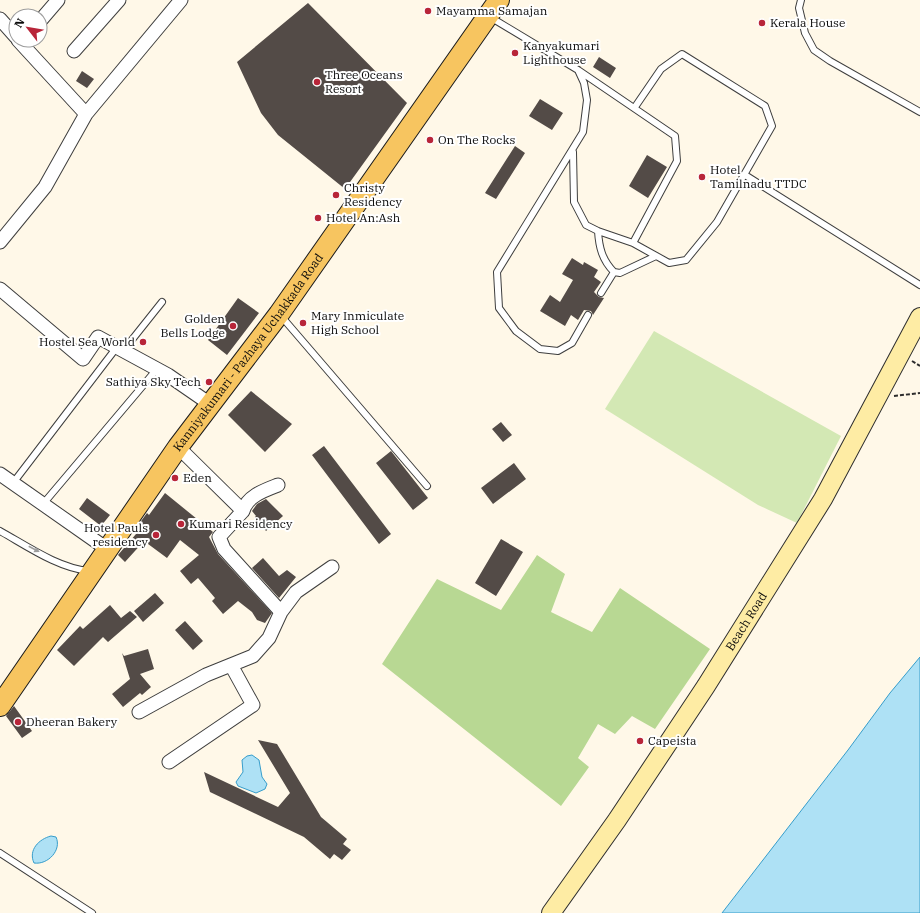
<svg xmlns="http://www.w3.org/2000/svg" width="920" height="913" font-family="'IBM Plex Serif',serif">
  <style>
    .green { fill: #d3e8b4 }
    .forest { fill: #b8d893 }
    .water { fill: #aee1f5; stroke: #369dcb }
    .building { fill: #534b47 }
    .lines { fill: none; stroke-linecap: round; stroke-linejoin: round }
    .lane-casing { stroke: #3e3e3e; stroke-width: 8 }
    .street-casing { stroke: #3e3e3e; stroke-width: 15 }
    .secondary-casing { stroke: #2d2d2d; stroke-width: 20 }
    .primary-casing { stroke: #1c1c1c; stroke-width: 22 }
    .path { stroke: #2d2d2d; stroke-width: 2; stroke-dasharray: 4 2; stroke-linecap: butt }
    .lane { stroke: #fff; stroke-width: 6 }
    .street { stroke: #fff; stroke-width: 13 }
    .secondary { stroke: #feeca4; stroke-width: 18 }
    .primary { stroke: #f7c560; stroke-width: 20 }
    .oneway { fill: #9d9d9d }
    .poi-dot { fill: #b82539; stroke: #fff; stroke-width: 1.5 }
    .labels { text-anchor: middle; stroke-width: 4; stroke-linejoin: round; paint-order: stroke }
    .poi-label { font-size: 12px; fill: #0b0b0b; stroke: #fff; text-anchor: start }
    .street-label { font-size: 12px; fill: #0b0b0b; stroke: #fff }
  </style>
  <rect width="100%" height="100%" fill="#fff8e8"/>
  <path class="green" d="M 654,331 L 841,436 L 797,523 L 758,505 L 605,409 Z"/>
  <path class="forest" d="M 537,555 L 565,574 L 551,612 L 592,632 L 620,588 L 710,649 L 655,729 L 632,716 L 615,734 L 598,724 L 578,758 L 589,767 L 561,806 L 382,664 L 437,579 L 501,610 Z"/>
  <path class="water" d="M 920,657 L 920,913 L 722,913 L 848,750 L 890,693 Z
    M 252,755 L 259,760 L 262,777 L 267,784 L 265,789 L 256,793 L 238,786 L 236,782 L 243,772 L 242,760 L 247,756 Z
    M 51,836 L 56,837 C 62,850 48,865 34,863 C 28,850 39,839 51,836 Z"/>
  <path class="building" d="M 308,3 L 407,103 L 345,189 L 278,135 L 261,113 L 237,62 Z
    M 599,57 L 616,68 L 610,78 L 593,67 Z
    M 82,71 L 94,79 L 87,88 L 76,81 Z
    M 540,99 L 563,113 L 552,130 L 529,116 Z
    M 515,146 L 525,153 L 496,199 L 485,193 Z
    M 647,155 L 667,167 L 648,198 L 629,186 Z
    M 572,258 L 583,265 L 584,262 L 598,270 L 594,277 L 601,282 L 594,292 L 599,297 L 604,298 L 593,315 L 591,311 L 584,310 L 578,320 L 571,315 L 565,326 L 540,311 L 550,295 L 560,302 L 573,280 L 562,274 Z
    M 238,298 L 259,313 L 227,355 L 208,340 Z
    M 251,391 L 292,424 L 265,452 L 228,415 Z
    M 501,422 L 512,435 L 503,442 L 492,429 Z
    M 324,446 L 391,534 L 379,544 L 312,455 Z
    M 391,451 L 428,498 L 413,510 L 376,463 Z
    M 514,463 L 526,479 L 493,504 L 481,488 Z
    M 165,493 L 213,532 L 209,537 L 218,554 L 272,613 L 265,623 L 257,620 L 252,612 L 238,601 L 223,614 L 212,601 L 215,598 L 198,578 L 191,584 L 180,571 L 199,555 L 180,540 L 167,558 L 144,541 L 125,562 L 118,555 L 136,534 L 133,532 L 147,513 L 149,515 Z
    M 87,498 L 110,515 L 101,526 L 79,509 Z
    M 266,499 L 283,516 L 266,531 L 255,517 L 256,516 L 252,511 L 257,504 Z
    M 501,539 L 523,552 L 496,596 L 475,583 Z
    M 263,558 L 279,576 L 287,570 L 296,577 L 279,598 L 252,568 Z
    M 155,593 L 164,603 L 143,622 L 134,611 Z
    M 110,605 L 121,618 L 130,611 L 137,617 L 108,642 L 103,637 L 74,666 L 57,650 L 80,626 L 83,629 Z
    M 185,621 L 203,641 L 193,650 L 175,630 Z
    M 148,649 L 154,669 L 140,674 L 151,687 L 142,695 L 140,693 L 123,707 L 112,694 L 130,679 L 122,653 L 124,656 Z
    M 14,706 L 32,731 L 22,738 L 6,716 Z
    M 258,740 L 277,744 L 321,817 L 347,839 L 343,844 L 351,850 L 342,860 L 334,854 L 330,859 L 304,837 L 210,792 L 204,772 L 278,807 L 290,793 Z"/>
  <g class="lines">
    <defs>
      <path id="lane" d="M 801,0 L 799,8 L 805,33 L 814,50 L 830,61 L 920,112
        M 490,17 L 578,70 L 675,136 L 677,161 L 633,243
        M 578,70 L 584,83 L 587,100 L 583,132 L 497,272 L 499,308 L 516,331 L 540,349 L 558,351 L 572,343 L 588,315
        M 573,152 L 574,202 L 586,225 L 598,231 L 633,243 L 669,263 L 686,260 L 717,222 L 772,126 L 765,106 L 682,54 L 661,69 L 635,107
        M 745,175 L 920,285
        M 598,231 C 599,247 602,260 614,272 L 601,293
        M 614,272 L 620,273 L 656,256
        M 281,316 L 427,486
        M 123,351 L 162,302
        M 13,483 L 117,347
        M 43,504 L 157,369
        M 0,531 C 27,546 58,568 89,571
        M 0,853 L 92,913"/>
      <path id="street" d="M 0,19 L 16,37
        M 40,21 L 58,0
        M 74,51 L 119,0
        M 86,114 L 181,0
        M 0,242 L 45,187 L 86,114 L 18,40
        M 0,289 L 83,359 L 98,337 L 168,375 L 210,404
        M 178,447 L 243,511 L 219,537 L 224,549 L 281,612
        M 0,474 L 107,549
        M 243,511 C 247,496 265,490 278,485
        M 139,712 L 206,675 L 253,656 L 269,638 L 281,612 L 296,592 L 332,567
        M 169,762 L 253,705 L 231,665"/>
      <g id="secondary">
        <path id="s1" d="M 551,913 L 617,820 L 706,686 L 823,499 L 920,317"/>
      </g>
      <g id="primary">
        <path id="s2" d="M 0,706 L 178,447 L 279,314 L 499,0"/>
      </g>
    </defs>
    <use href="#lane" class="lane-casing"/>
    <use href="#street" class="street-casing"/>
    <use href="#secondary" class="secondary-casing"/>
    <use href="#primary" class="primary-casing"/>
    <path class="path" d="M 912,361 L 920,366
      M 894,396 L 920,393"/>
    <use href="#lane" class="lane"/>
    <use href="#street" class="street"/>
    <use href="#secondary" class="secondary"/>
    <use href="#primary" class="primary"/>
  </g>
  <defs><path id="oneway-solid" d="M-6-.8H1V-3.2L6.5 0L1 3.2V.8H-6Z"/></defs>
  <use class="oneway" href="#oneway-solid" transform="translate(34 549) rotate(28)"/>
  <g class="poi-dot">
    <circle cx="428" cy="11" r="4"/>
    <circle cx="762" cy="23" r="4"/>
    <circle cx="515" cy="53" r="4"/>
    <circle cx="317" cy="82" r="4"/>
    <circle cx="430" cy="140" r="4"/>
    <circle cx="702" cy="177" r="4"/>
    <circle cx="336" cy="195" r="4"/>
    <circle cx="318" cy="218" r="4"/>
    <circle cx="303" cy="323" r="4"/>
    <circle cx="233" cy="326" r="4"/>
    <circle cx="143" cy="342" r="4"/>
    <circle cx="209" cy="382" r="4"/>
    <circle cx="175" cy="478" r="4"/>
    <circle cx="181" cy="524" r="4"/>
    <circle cx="156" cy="535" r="4"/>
    <circle cx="18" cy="722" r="4"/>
    <circle cx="640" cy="741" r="4"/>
  </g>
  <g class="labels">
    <g class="poi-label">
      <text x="436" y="15">Mayamma Samajan</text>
      <text x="770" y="27">Kerala House</text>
      <text x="523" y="50">Kanyakumari<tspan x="523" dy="14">Lighthouse</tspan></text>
      <text x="325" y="79">Three Oceans<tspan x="325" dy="14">Resort</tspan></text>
      <text x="438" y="144">On The Rocks</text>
      <text x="710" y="174">Hotel<tspan x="710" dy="14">Tamilnadu TTDC</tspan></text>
      <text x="344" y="192">Christy<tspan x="344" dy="14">Residency</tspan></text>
      <text x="326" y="222">Hotel An:Ash</text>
      <text x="311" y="320">Mary Inmiculate<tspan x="311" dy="14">High School</tspan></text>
      <text x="225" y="323" text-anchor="end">Golden<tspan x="225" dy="14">Bells Lodge</tspan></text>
      <text x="135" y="346" text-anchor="end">Hostel Sea World</text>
      <text x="201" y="386" text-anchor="end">Sathiya Sky Tech</text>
      <text x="183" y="482">Eden</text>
      <text x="189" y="528">Kumari Residency</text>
      <text x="148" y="532" text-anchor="end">Hotel Pauls<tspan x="148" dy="14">residency</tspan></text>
      <text x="26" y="726">Dheeran Bakery</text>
      <text x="648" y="745">Capeista</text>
    </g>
    <g class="street-label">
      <text dy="4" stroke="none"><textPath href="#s2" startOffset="432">Kanniyakumari - Pazhaya Uchakkada Road</textPath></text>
      <text dy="4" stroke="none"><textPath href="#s1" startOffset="351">Beach Road</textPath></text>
    </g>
  </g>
  <g transform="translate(28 28) rotate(301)"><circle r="19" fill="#ffffff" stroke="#9d9d9d"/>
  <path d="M0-3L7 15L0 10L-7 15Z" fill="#b82539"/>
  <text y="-6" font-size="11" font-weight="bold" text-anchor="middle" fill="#0b0b0b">N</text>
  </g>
</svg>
